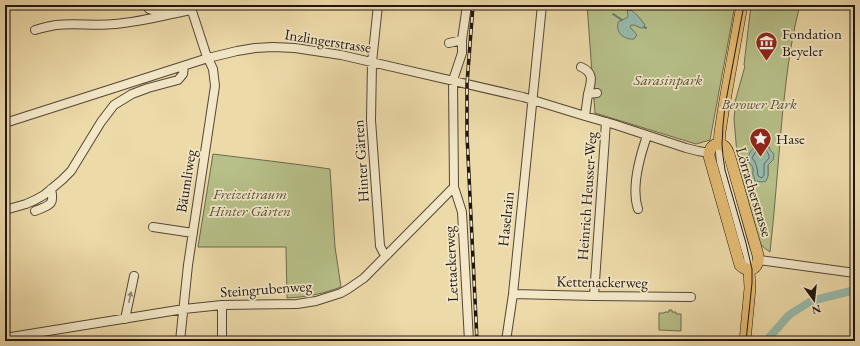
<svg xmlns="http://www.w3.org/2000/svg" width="860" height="346" font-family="'EB Garamond',serif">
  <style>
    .green { fill: #b7c089; stroke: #6c6a4c; fill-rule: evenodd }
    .water { fill: #99baab; stroke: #69786d }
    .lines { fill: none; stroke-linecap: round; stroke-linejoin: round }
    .shore { stroke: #5c685d; stroke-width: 1 }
    .stream { stroke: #69786d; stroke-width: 2 }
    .canal { stroke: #99baab; stroke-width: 8 }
    .minor-casing { stroke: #534636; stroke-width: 10 }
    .major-casing { stroke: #20150f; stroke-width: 12 }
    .minor { stroke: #f3e7c7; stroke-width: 8 }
    .major { stroke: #e6bd74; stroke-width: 11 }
    .tram { stroke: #20150f; stroke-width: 1 }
    .rail-casing { stroke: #20150f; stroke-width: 3.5 }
    .rail { stroke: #f3e7c7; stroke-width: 2; stroke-dasharray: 6; stroke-linecap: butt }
    .oneway { fill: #948874 }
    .labels { text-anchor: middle; stroke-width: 3.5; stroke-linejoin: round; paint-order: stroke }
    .poi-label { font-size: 15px; fill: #20150f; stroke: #f3e7c7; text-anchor: start }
    .street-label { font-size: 15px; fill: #20150f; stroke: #f3e7c7 }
    .park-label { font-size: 15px; font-style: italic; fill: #55513a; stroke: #f3e7c7 }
  </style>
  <rect width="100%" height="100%" fill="#eddaa9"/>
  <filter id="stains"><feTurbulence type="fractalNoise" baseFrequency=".005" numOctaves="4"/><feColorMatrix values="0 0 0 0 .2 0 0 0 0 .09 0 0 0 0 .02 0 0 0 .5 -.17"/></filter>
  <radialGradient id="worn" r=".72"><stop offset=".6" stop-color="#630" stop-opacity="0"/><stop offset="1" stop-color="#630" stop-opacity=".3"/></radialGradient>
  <path class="green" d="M 587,5 L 735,5 L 710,140 L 696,144 L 595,113 Z
    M 751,5 L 800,5 C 790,42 786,81 782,119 C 778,163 775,208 770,252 L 763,247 L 760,243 L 745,191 L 738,166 L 734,119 L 735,109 L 733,109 L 745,66 L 744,65 ZM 768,144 L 773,160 L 768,165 L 768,176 L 753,175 C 754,169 753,165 748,162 L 747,157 Z
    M 213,154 C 252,159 291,163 330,169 L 335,247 L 341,287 C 323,294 306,297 287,298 L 286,247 L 198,247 Z
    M 669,310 L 672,310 L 672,312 L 676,312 L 676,314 L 681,314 L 681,331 L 659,330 L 659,313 L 664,313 L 665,312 L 669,312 Z"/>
  <path class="water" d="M 631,10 L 638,16 L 645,25 L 643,28 L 641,28 L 634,25 L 631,25 L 630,27 L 637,35 L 634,39 C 628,40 619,36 618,29 C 617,28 618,23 618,22 L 628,17 L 628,15 L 627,11 Z
    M 764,141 C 768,145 769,150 774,154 L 773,160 L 768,165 L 768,176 L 766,181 L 762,182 L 755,181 C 755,180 754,176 753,175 C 753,169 754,166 748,162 C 747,151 755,146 764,141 Z"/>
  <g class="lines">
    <path class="shore" d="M 763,147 C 764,147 769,154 769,156 L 769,158 L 764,164 L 764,175 L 762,178 L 758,176 L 757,168 L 755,162 L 752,158 L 756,151 Z"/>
    <path class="stream" d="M 613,14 L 622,20
      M 644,27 L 646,28"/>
    <path class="canal" d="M 766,341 L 789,315 L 811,301 L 855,290"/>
    <defs>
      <path id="minor" d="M 147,5 L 149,9 L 155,11 L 175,8
        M 378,5 L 372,62 L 371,120 L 380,246 L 383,252 L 387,255
        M 467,5 L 462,40 L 462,53 L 453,80 L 454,187 L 462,212 L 469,341
        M 35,30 C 42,28 49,26 56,25 C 76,23 95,26 115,24 C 141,22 166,15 191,10
        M 449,43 L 462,40
        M 581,67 C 595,73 591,82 588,94
        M 585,116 L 588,94 L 597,93
        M 5,123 L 208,58 L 237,51 L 255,48 L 273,47 L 295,48 L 341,55 L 523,97 L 585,116 L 613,124 L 686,148 L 698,151 L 709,153
        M 719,144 L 721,162 L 744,244 L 748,257 L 749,270
        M 638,209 C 631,188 640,156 647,136
        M 5,210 L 26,204 L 35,200 L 44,195 L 62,180 L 71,171 L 101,122 L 114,105 L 132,94 L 148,88 L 178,80 L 183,74 L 184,66
        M 35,211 C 49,205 55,206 51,189
        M 153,227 L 193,233
        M 759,260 L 855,273
        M 513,294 L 594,296 L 691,297
        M 594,296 L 606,122
        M 125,319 L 134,276
        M 5,338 L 184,309 L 222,305 L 297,304 L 316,301 L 341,293 L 348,289 L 364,278 L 454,187
        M 180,341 L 188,265 L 215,86 L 213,69 L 206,54 L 190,5
        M 222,341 L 222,305
        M 506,341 L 513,294 L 542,5"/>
      <path id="major" d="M 719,144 C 725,145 727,149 729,154 L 758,255 C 760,267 750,275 740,265 L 709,156 C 709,150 712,144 719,144 Z
        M 719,144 L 720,132 L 724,106 L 742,5
        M 745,341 L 750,288 L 749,270"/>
    </defs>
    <use href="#minor" class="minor-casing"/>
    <use href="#major" class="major-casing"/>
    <use href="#minor" class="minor"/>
    <use href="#major" class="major"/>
    <path class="tram" d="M 744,5 L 725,106 L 723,125 L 722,144 L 723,156 L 725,170 L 746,243 L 752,269 L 752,283 L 746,341"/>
    <defs>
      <path id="rail" d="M 473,5 L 467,84 L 467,135 L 477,341"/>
    </defs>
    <use href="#rail" class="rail-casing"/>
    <use href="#rail" class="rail"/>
  </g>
  <defs><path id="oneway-solid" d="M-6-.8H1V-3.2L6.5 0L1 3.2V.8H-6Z"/></defs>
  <use class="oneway" href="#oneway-solid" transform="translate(130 297) rotate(-78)"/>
  <defs>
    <symbol id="museum-pin" viewBox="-11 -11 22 30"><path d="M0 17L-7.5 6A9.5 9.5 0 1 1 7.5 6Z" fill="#8f2418" stroke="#f3e7c7"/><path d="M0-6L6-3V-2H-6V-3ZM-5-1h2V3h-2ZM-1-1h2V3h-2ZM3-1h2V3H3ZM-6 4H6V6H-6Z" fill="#fff"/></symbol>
    <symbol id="sight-pin" viewBox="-11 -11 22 30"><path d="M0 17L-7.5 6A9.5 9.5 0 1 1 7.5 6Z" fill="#8f2418" stroke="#f3e7c7"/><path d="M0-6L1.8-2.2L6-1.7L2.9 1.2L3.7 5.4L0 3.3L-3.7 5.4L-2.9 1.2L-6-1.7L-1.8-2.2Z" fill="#fff"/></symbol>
  </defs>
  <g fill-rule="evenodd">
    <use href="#museum-pin" x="754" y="30" width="25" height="34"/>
    <use href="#sight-pin" x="748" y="126" width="25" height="34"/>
  </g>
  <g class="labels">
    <g class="poi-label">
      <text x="782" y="39">Fondation<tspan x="782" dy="17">Beyeler</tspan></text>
      <text x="776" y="144">Hase</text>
    </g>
    <g class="street-label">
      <text transform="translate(328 41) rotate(9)" y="5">Inzlingerstrasse</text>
      <text transform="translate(361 161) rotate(-94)" y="5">Hinter Gärten</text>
      <text transform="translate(186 181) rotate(-81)" y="5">Bäumliweg</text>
      <text transform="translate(754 192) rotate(73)" y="5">Lörracherstrasse</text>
      <text transform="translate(587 196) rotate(-86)" y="5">Heinrich Heusser-Weg</text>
      <text transform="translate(506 219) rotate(-84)" y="5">Haselrain</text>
      <text transform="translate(451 264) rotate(-93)" y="5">Lettackerweg</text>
      <text transform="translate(602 282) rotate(1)" y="5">Kettenackerweg</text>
      <text transform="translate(266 289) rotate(-4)" y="5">Steingrubenweg</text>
    </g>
    <g class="park-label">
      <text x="668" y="85">Sarasinpark</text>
      <text x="759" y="109">Berower Park</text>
      <text x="250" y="199">Freizeitraum<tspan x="250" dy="17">Hinter Gärten</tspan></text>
    </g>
  </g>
  <rect width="860" height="346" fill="none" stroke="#eddaa9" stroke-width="20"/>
  <rect x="6" y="6" width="848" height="334" fill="none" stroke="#20150f" stroke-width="2"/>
  <rect x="10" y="10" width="840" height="326" fill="none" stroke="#20150f"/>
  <g transform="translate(814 300) rotate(165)" stroke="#f3e7c7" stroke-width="3" paint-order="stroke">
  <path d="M0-3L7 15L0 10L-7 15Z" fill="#20150f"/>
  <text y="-6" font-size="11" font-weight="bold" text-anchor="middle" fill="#20150f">N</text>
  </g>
  <rect width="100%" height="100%" filter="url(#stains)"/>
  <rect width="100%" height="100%" fill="url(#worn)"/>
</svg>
